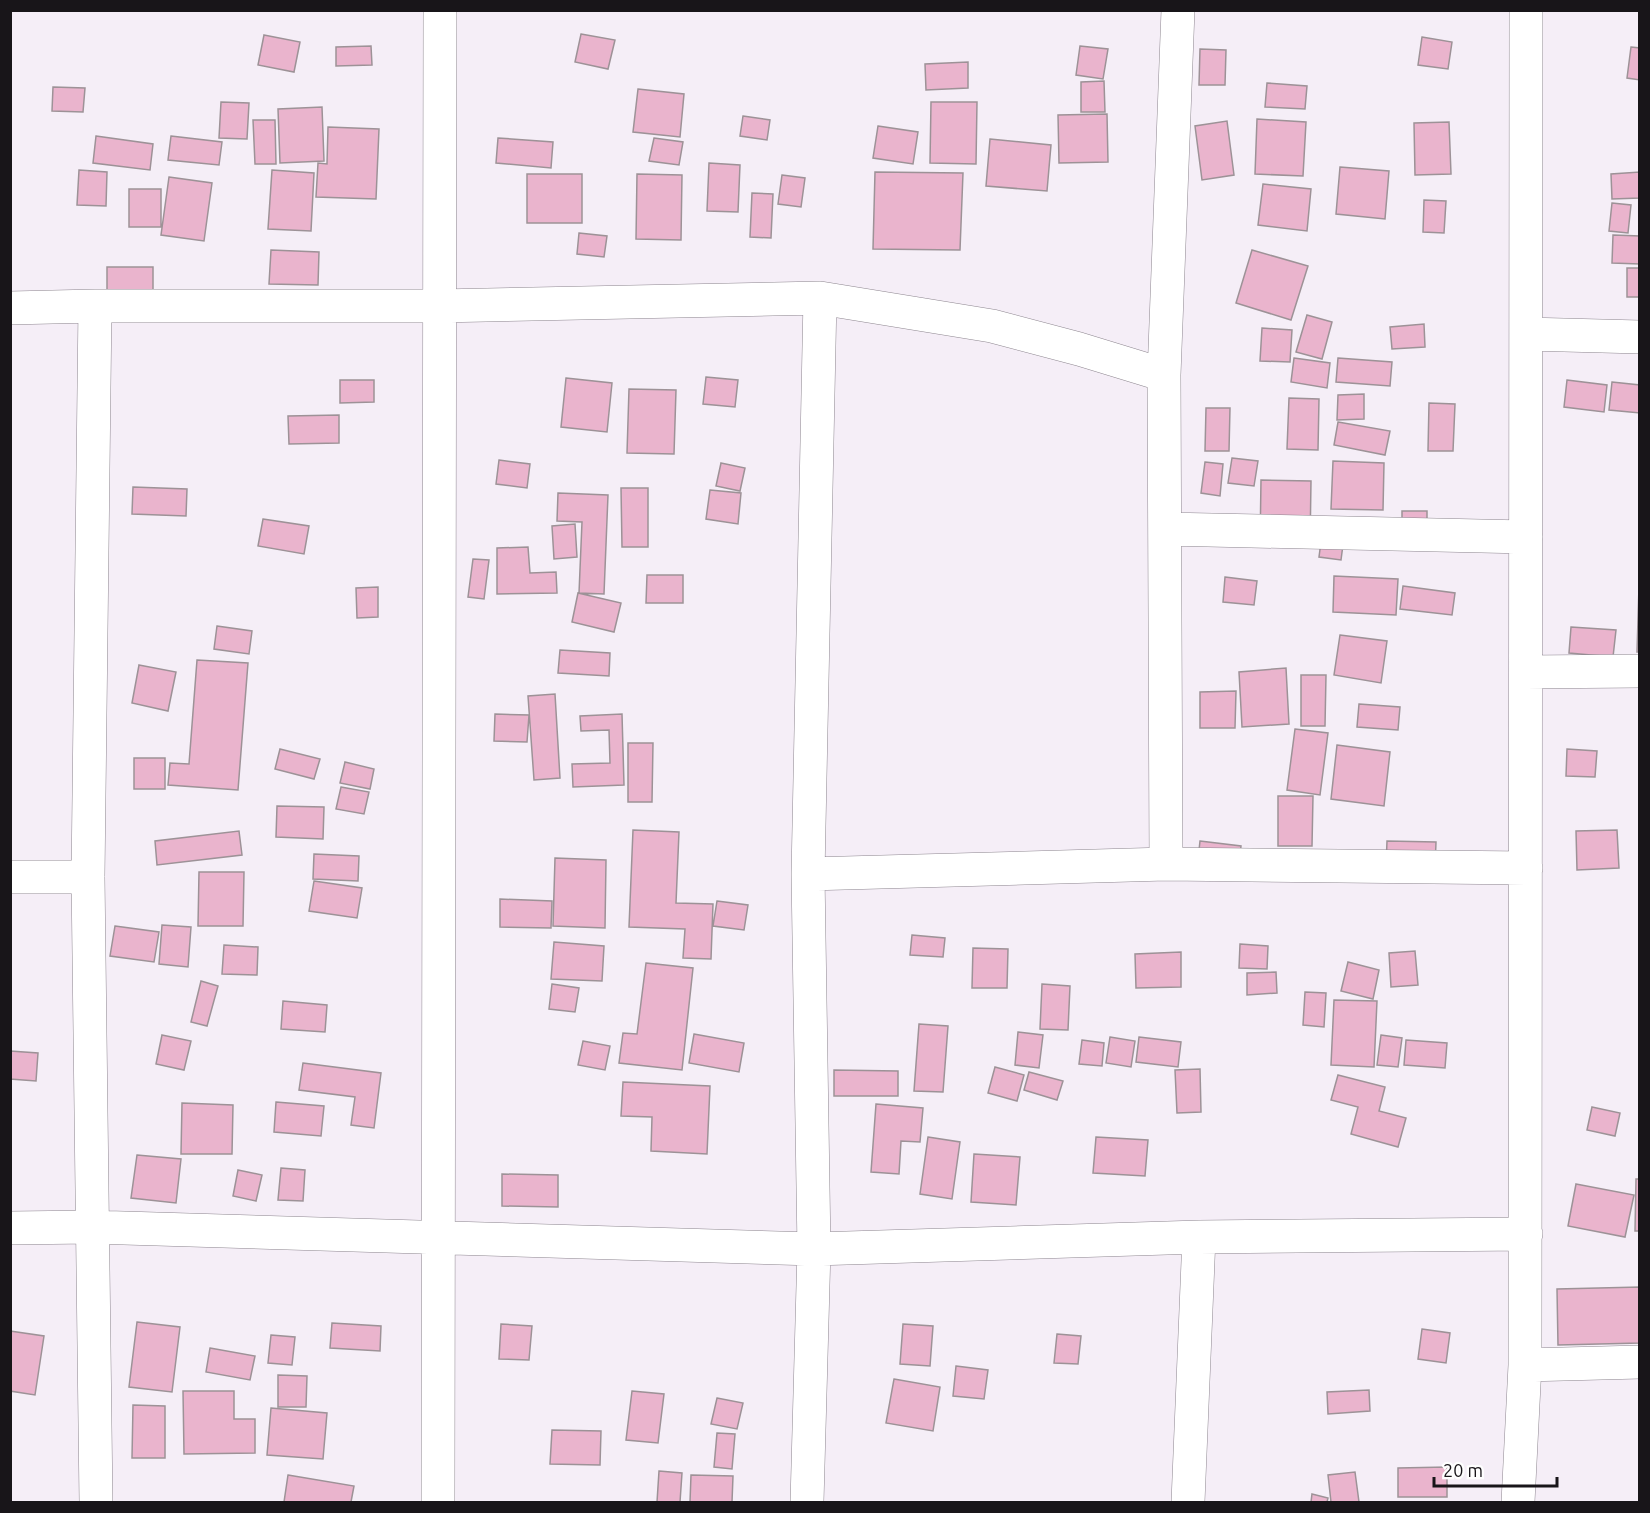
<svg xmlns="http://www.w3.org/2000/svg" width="1650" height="1513" font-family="Ubuntu,sans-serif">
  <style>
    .building { fill: #eab4cd; stroke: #9d9297; stroke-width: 1.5 }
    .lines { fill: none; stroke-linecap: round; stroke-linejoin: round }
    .minor-casing { stroke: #8e8790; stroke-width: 34 }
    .minor { stroke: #fff; stroke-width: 33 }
  </style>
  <rect width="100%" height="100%" fill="#f5eef7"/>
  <path class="building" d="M 581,34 L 615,40 L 608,69 L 575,62 Z
    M 264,35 L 300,42 L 294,72 L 258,65 Z
    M 1422,37 L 1452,42 L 1448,69 L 1418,65 Z
    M 371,46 L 372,65 L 336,66 L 336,47 Z
    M 1080,46 L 1108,49 L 1103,79 L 1076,75 Z
    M 1631,47 L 1640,48 L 1640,80 L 1627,78 Z
    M 1200,49 L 1226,50 L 1225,85 L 1199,85 Z
    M 968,62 L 968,88 L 926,90 L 925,64 Z
    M 1104,81 L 1105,112 L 1081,112 L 1081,82 Z
    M 1267,83 L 1307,86 L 1305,109 L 1265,107 Z
    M 53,87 L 85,88 L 83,112 L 52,111 Z
    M 638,89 L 684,94 L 680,137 L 633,132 Z
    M 221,102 L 249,103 L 247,139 L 219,138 Z
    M 931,102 L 977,102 L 976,164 L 930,163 Z
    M 322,107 L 324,161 L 280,163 L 278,109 Z
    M 1107,114 L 1108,162 L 1059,163 L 1058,115 Z
    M 743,116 L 770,120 L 767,140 L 740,136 Z
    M 1257,119 L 1306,122 L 1303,176 L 1255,174 Z
    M 253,120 L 275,120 L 276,164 L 255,164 Z
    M 1227,121 L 1234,175 L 1202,180 L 1195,126 Z
    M 1449,122 L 1451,174 L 1415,175 L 1414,123 Z
    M 878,126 L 918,132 L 913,164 L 873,158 Z
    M 328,127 L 379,129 L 376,199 L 316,197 L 318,163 L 327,164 Z
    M 96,136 L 153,144 L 150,170 L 93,163 Z
    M 171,136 L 222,142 L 219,165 L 168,160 Z
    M 498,138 L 553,142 L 551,168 L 496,163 Z
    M 654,138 L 683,142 L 679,165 L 649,161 Z
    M 990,139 L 1051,145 L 1047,191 L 986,186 Z
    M 709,163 L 740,165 L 738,212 L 707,211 Z
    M 1340,167 L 1389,171 L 1385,219 L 1336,214 Z
    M 79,170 L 107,172 L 106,206 L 77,205 Z
    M 272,170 L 314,173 L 311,231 L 268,229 Z
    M 875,172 L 963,173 L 960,250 L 873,249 Z
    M 1640,172 L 1640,198 L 1612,199 L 1611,174 Z
    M 527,174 L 582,174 L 582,223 L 527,223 Z
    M 637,174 L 682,175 L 681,240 L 636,239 Z
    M 782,175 L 805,178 L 801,207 L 778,204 Z
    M 169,177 L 212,183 L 204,241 L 161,235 Z
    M 1263,184 L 1311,189 L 1307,231 L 1258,225 Z
    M 129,189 L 161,189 L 161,227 L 129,227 Z
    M 752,193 L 773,194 L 771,238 L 750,237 Z
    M 1424,200 L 1446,201 L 1444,233 L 1423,232 Z
    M 1612,203 L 1631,205 L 1628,233 L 1609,231 Z
    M 579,233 L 607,236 L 604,257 L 577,254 Z
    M 1613,235 L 1640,236 L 1640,264 L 1612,263 Z
    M 271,250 L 319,252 L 318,285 L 269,284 Z
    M 1252,250 L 1308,266 L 1291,320 L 1236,303 Z
    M 107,267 L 153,267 L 153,290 L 107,290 Z
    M 1627,268 L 1640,268 L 1640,297 L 1627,297 Z
    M 1307,315 L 1332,322 L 1322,359 L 1296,352 Z
    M 1424,324 L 1425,347 L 1392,349 L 1390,327 Z
    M 1262,328 L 1292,330 L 1290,362 L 1260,361 Z
    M 1294,358 L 1330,363 L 1327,388 L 1291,382 Z
    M 1338,358 L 1392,362 L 1390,386 L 1336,382 Z
    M 706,377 L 738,380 L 735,407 L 703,404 Z
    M 566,378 L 612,383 L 607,432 L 561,427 Z
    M 340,380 L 374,380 L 374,402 L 340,403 Z
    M 1567,380 L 1607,385 L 1604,412 L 1564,407 Z
    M 1612,382 L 1640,385 L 1640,413 L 1609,410 Z
    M 629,389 L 676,390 L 674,454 L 627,453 Z
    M 1364,394 L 1364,419 L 1337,420 L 1338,395 Z
    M 1289,398 L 1319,399 L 1318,450 L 1287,449 Z
    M 1429,403 L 1455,404 L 1453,451 L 1428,451 Z
    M 1206,408 L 1230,408 L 1229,451 L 1205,451 Z
    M 339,415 L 339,443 L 289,444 L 288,416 Z
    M 1338,422 L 1390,431 L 1385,455 L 1334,445 Z
    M 1232,458 L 1258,461 L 1254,486 L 1228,483 Z
    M 499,460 L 530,464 L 527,488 L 496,484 Z
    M 1333,461 L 1384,463 L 1383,510 L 1331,509 Z
    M 1205,462 L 1223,464 L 1220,496 L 1201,493 Z
    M 721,463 L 745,468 L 740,491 L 716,486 Z
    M 1261,480 L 1311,481 L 1310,546 L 1260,546 Z
    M 133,487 L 187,489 L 186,516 L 132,514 Z
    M 621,488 L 648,488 L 648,547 L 622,547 Z
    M 710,490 L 741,493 L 738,524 L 706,519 Z
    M 558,493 L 608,495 L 604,594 L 579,593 L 582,522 L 557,521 Z
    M 1402,511 L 1427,511 L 1427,548 L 1402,548 Z
    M 263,519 L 309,526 L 304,554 L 258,546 Z
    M 1324,519 L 1346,522 L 1341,560 L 1319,557 Z
    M 575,524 L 577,557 L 554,559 L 552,526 Z
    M 528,547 L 530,573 L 556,572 L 557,593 L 497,594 L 497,548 Z
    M 473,559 L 489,560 L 484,599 L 468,597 Z
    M 647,575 L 683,575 L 683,603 L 646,603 Z
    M 1334,576 L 1398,579 L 1396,615 L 1333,612 Z
    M 1225,577 L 1257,581 L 1254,605 L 1223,602 Z
    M 1403,586 L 1455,593 L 1452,615 L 1400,609 Z
    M 1639,586 L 1640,586 L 1640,652 L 1637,652 Z
    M 378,587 L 378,617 L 357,618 L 356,588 Z
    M 578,593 L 621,603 L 614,632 L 572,622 Z
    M 217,626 L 252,631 L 249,654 L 214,649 Z
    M 1571,627 L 1616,630 L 1613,657 L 1569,653 Z
    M 1340,635 L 1387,641 L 1381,683 L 1334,675 Z
    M 560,650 L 610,653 L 609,676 L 558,673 Z
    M 197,660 L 248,663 L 238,790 L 168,785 L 170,763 L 189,764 Z
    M 139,665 L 176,672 L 168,711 L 132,703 Z
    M 1286,668 L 1289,724 L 1242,727 L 1239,672 Z
    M 1301,675 L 1326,675 L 1325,726 L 1301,726 Z
    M 1236,691 L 1235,728 L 1200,728 L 1200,692 Z
    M 555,694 L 560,778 L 534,780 L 528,696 Z
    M 1359,704 L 1400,707 L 1398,730 L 1357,727 Z
    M 495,714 L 529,715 L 527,742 L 494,741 Z
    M 622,714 L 624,785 L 573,787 L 572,764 L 610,763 L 609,730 L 581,731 L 580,716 Z
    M 1295,729 L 1328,733 L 1320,795 L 1287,790 Z
    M 628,743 L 653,743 L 652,802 L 628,802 Z
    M 1337,745 L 1390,752 L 1384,806 L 1331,799 Z
    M 280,749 L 320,759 L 314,779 L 275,769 Z
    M 1567,749 L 1597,751 L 1595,777 L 1566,776 Z
    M 134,758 L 165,758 L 165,789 L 134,789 Z
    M 345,762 L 374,769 L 370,789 L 340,783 Z
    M 341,787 L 369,792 L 364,814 L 336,809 Z
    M 1278,796 L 1313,796 L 1312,846 L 1278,846 Z
    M 277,806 L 324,807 L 323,839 L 276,837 Z
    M 633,830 L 679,832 L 676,903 L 713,904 L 711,959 L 683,958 L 685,929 L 629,927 Z
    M 1617,830 L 1619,868 L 1577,870 L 1576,831 Z
    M 239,831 L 242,855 L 157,865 L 155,841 Z
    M 1200,841 L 1241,846 L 1238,874 L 1197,869 Z
    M 1387,841 L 1436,842 L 1435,869 L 1386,867 Z
    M 314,854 L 359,856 L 358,881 L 313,879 Z
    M 555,858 L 606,860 L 605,928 L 553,926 Z
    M 199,872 L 244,872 L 243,926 L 198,926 Z
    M 314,881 L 362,888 L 357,918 L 309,911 Z
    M 500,899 L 552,901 L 551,928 L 500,927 Z
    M 717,901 L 748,905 L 744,930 L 713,926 Z
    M 162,925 L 191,927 L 188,967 L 159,964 Z
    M 115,926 L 159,932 L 154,962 L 110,956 Z
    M 912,935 L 945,938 L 943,957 L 910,955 Z
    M 554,942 L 604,946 L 602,981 L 551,979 Z
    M 1240,944 L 1268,946 L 1267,969 L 1239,968 Z
    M 224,945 L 258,947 L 257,975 L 222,974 Z
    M 973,948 L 1008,949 L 1007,988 L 972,988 Z
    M 1415,951 L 1418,985 L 1391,987 L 1389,953 Z
    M 1181,952 L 1181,987 L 1136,988 L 1135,954 Z
    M 1348,962 L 1379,970 L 1373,999 L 1341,991 Z
    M 646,963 L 693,968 L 682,1070 L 619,1063 L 623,1033 L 637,1034 Z
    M 1276,972 L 1277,993 L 1247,995 L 1247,973 Z
    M 201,981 L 218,986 L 207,1026 L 191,1022 Z
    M 552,984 L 579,988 L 575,1012 L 549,1009 Z
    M 1042,984 L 1070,986 L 1068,1030 L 1040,1029 Z
    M 1305,992 L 1326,993 L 1324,1027 L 1303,1025 Z
    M 1334,1000 L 1377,1001 L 1374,1067 L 1331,1065 Z
    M 283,1001 L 327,1005 L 325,1032 L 281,1029 Z
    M 919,1024 L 948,1026 L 943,1092 L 914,1091 Z
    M 1018,1032 L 1043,1035 L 1039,1068 L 1015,1065 Z
    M 694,1034 L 744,1043 L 739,1072 L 689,1063 Z
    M 162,1035 L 191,1041 L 184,1070 L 156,1064 Z
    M 1381,1035 L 1402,1038 L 1398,1067 L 1377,1065 Z
    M 1110,1037 L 1135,1041 L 1131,1067 L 1106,1063 Z
    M 1139,1037 L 1181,1042 L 1178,1067 L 1136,1062 Z
    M 1082,1040 L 1104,1043 L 1102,1066 L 1079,1064 Z
    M 1406,1040 L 1447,1043 L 1445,1068 L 1404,1065 Z
    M 583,1041 L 610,1046 L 605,1070 L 578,1065 Z
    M 10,1051 L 38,1053 L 36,1081 L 10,1079 Z
    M 303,1063 L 381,1073 L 374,1128 L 351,1125 L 355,1097 L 299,1090 Z
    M 995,1067 L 1024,1075 L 1017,1101 L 988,1093 Z
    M 1200,1069 L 1201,1112 L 1177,1113 L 1175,1070 Z
    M 834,1070 L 898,1071 L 898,1096 L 834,1096 Z
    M 1029,1072 L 1063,1081 L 1057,1100 L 1024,1090 Z
    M 1338,1075 L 1385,1087 L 1379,1111 L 1406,1118 L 1398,1147 L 1351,1134 L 1358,1107 L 1331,1100 Z
    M 623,1082 L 710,1086 L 707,1154 L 651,1151 L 652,1117 L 621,1116 Z
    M 276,1102 L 324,1106 L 321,1136 L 274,1132 Z
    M 182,1103 L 233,1105 L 232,1154 L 181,1154 Z
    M 876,1104 L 923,1108 L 920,1142 L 901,1141 L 899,1174 L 871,1172 Z
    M 1592,1107 L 1620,1113 L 1615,1136 L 1587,1130 Z
    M 928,1137 L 960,1142 L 952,1199 L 920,1194 Z
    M 1096,1137 L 1148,1140 L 1145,1176 L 1093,1173 Z
    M 974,1154 L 1020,1157 L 1016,1205 L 971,1202 Z
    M 137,1155 L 181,1159 L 176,1203 L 131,1198 Z
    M 281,1168 L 305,1170 L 303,1201 L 278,1200 Z
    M 238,1170 L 262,1175 L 256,1201 L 233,1196 Z
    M 502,1174 L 558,1175 L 558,1207 L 502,1206 Z
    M 1636,1179 L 1640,1179 L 1640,1231 L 1635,1231 Z
    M 1576,1184 L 1634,1195 L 1625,1237 L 1568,1226 Z
    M 1640,1287 L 1640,1343 L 1558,1345 L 1557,1289 Z
    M 137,1322 L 180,1327 L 172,1392 L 129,1387 Z
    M 332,1323 L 381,1326 L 380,1351 L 330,1348 Z
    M 501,1324 L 532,1326 L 529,1360 L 499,1359 Z
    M 903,1324 L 933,1326 L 930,1366 L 900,1364 Z
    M 1422,1329 L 1450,1333 L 1446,1363 L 1418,1359 Z
    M 10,1331 L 44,1336 L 35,1395 L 10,1391 Z
    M 1057,1334 L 1081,1336 L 1078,1364 L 1054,1363 Z
    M 271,1335 L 295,1337 L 292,1365 L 268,1363 Z
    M 210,1348 L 255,1356 L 250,1380 L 206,1372 Z
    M 956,1366 L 988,1370 L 984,1399 L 953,1396 Z
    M 278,1375 L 307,1376 L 306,1407 L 278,1407 Z
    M 894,1379 L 940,1387 L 933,1431 L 886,1423 Z
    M 1369,1390 L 1370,1411 L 1328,1414 L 1327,1392 Z
    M 183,1391 L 234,1391 L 234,1419 L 255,1419 L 255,1453 L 184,1454 Z
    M 632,1391 L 664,1394 L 658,1443 L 626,1440 Z
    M 717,1398 L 743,1403 L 737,1429 L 711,1424 Z
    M 133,1405 L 165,1406 L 165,1458 L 132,1458 Z
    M 271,1408 L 327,1413 L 323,1459 L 267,1455 Z
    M 552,1430 L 601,1431 L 600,1465 L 550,1464 Z
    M 717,1433 L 735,1434 L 732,1469 L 714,1467 Z
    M 1447,1467 L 1447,1497 L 1398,1497 L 1398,1468 Z
    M 659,1471 L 682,1473 L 680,1502 L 657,1502 Z
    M 1355,1472 L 1359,1502 L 1331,1502 L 1328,1475 Z
    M 288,1475 L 354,1486 L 351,1502 L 284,1502 Z
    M 691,1475 L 733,1476 L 732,1502 L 690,1502 Z
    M 1312,1494 L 1328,1498 L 1327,1502 L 1311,1502 Z"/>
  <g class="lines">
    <defs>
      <path id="minor" d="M 95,306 L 88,877 L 96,1502
        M 10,308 L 95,306 L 439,306 L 820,298 L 992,326 L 1079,349 L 1164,375
        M 1526,334 L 1640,337
        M 1165,529 L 1526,537
        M 1526,672 L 1640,671
        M 1166,864 L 1164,375 L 1178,10
        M 808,874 L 1166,864 L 1526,868
        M 10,877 L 88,877
        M 10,1228 L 91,1227 L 814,1249 L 1199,1237 L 1526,1234
        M 1525,1365 L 1640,1362
        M 438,1502 L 440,10
        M 807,1502 L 814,1249 L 808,874 L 820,298
        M 1188,1502 L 1199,1237
        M 1518,1502 L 1525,1365 L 1526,10"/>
    </defs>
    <use href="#minor" class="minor-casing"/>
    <use href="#minor" class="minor"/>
  </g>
  <rect width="1650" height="1513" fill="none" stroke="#181519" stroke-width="24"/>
  <path d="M1434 1477v9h123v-9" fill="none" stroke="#181519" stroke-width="3"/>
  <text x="1443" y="1477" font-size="18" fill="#181519" stroke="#fefefe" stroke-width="4.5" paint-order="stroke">20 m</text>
</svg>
